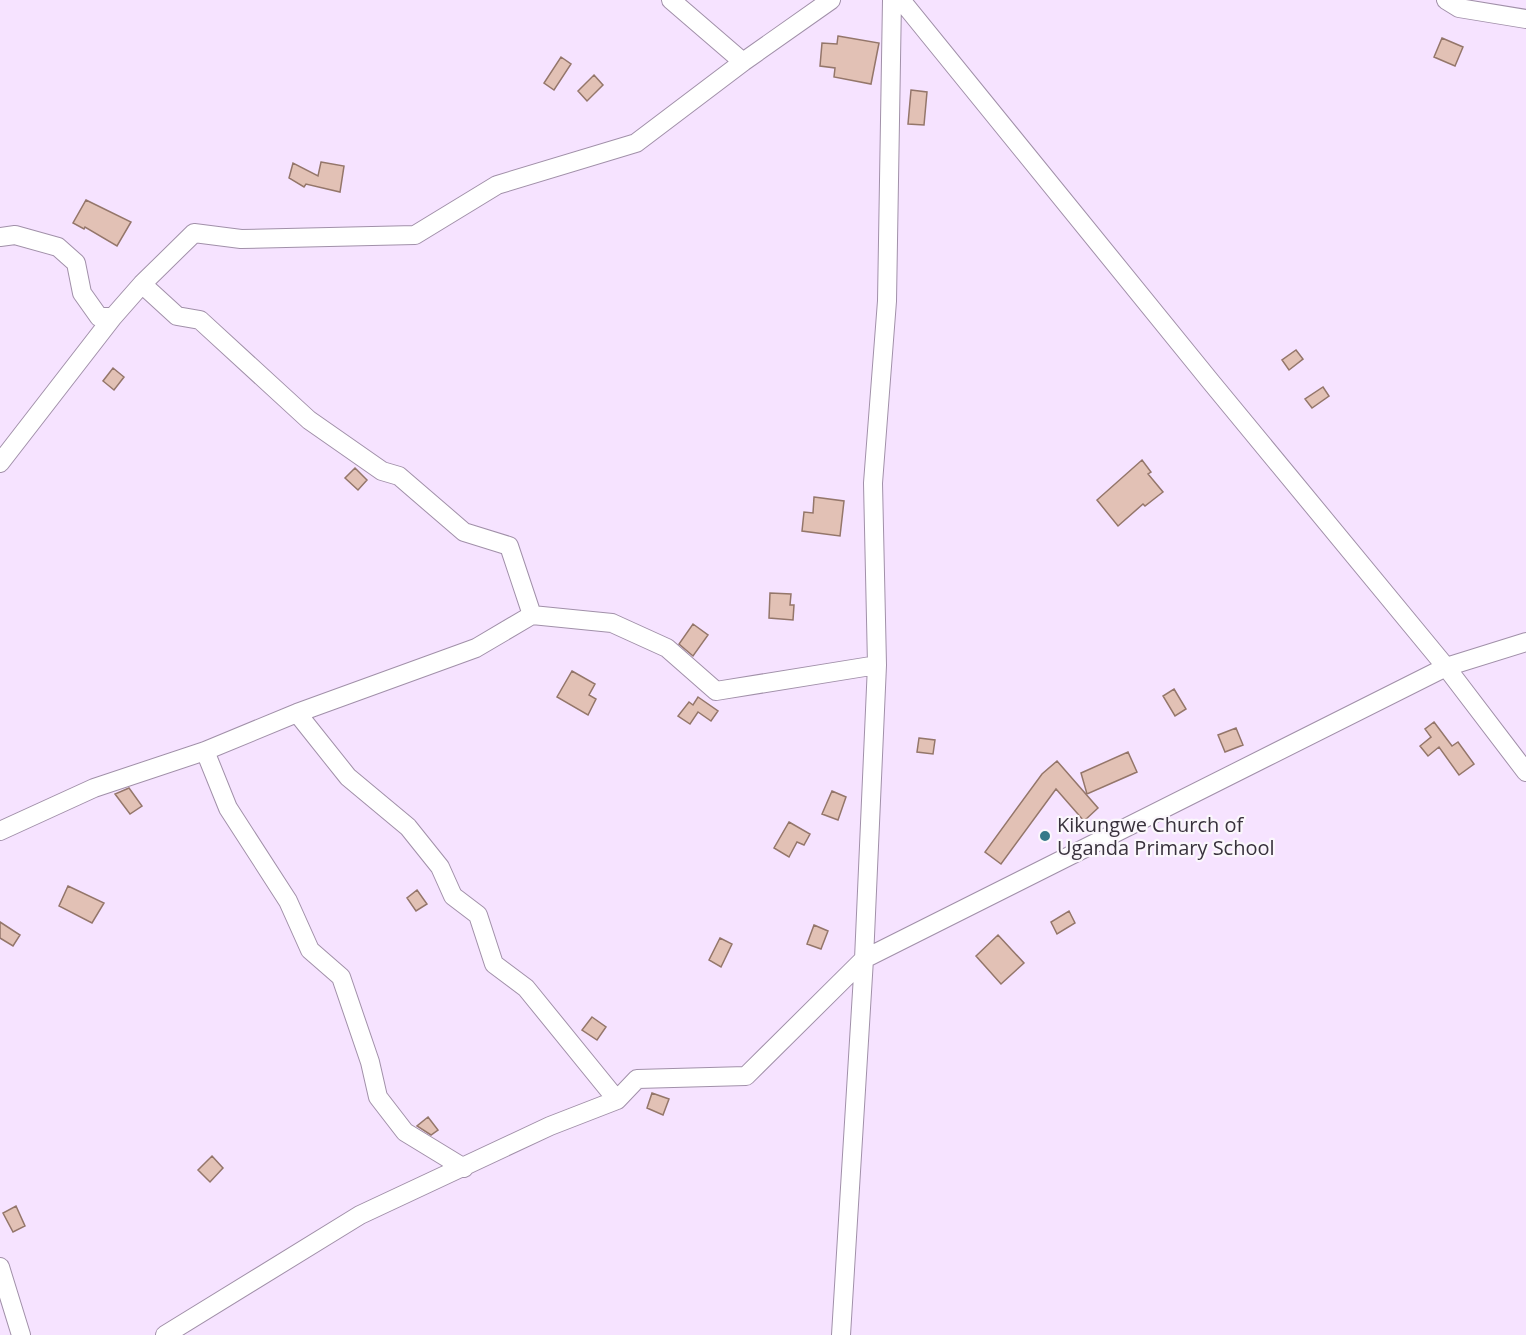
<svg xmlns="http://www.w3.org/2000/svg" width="1526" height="1335" font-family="'Open Sans',sans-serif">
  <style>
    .building { fill: #e2c1b5; stroke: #94766a; stroke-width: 1.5 }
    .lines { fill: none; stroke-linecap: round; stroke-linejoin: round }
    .minor-casing { stroke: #a190a9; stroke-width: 20 }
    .minor { stroke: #fff; stroke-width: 18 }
    .poi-dot { fill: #367989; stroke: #fbf7fc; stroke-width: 2 }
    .labels { text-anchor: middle; stroke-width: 4.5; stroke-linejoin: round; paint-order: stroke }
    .poi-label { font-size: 20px; fill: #39323d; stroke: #fbf7fc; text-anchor: start }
  </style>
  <rect width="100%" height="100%" fill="#f6e3ff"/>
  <path class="building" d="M 838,36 L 879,43 L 871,84 L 834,77 L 835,68 L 820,66 L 822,43 L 837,44 Z
    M 1442,38 L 1463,47 L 1455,66 L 1434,57 Z
    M 561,57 L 571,64 L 554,90 L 544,83 Z
    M 594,75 L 603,85 L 587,101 L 578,91 Z
    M 911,90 L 927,92 L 924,125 L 908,124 Z
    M 321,162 L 344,166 L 340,192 L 306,184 L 304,187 L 289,178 L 293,163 L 318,176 Z
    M 86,200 L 131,222 L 117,246 L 85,227 L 84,229 L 73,223 Z
    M 1296,350 L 1303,359 L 1289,370 L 1282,360 Z
    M 113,368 L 124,377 L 114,390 L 103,381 Z
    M 1323,387 L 1329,396 L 1312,408 L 1305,399 Z
    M 1142,460 L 1151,472 L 1148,474 L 1163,492 L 1145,506 L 1143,504 L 1118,526 L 1097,500 Z
    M 355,468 L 367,480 L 358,490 L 345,478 Z
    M 814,497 L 844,501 L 840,536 L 802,531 L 804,512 L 813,513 Z
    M 770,593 L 791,594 L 790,605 L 794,605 L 793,620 L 769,618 Z
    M 693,624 L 708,635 L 693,656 L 679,644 Z
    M 572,671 L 595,684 L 589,695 L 596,699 L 588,715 L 557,697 Z
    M 1174,689 L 1186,709 L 1175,716 L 1163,696 Z
    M 698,697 L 718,711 L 711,721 L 698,712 L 690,724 L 678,716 L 689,702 L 693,705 Z
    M 1434,722 L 1452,746 L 1458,742 L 1474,764 L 1459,775 L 1439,747 L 1428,756 L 1420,746 L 1431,737 L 1425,729 Z
    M 1236,728 L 1243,745 L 1225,752 L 1218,735 Z
    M 919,738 L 935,740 L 933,754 L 917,752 Z
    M 1128,752 L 1137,772 L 1087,794 L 1081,773 Z
    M 1057,761 L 1098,808 L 1084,821 L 1056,789 L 1001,864 L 985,852 L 1042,774 Z
    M 129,788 L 142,806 L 130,814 L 115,794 Z
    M 832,791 L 846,797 L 838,820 L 822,814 Z
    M 789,822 L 810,834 L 804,845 L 797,842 L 789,857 L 774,848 Z
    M 68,886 L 104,903 L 92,923 L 59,906 Z
    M 417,890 L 427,904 L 416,911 L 407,898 Z
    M 1069,911 L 1075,923 L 1057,934 L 1051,922 Z
    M 0,922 L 20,935 L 13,946 L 0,938 Z
    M 814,925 L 828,931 L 821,949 L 807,944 Z
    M 998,935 L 1024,963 L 1001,984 L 976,956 Z
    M 720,938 L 732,944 L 721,967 L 709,960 Z
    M 592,1017 L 606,1027 L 597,1040 L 582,1030 Z
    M 652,1093 L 669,1099 L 663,1115 L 647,1108 Z
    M 428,1117 L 438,1130 L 431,1135 L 417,1126 Z
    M 212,1156 L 223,1168 L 210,1182 L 198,1170 Z
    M 16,1206 L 25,1226 L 13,1232 L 3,1213 Z"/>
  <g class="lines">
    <defs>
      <path id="minor" d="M 671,0 L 743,62 L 831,0
        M 901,0 L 1211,382 L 1446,667 L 1526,772
        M 1446,0 L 1459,8 L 1526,19
        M 0,237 L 15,235 L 58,247 L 76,263 L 82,293 L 99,317 L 113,317 L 142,284 L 194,233 L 241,239 L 415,235 L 497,185 L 636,143 L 743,62
        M 142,284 L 177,316 L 200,320 L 309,420 L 382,471 L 399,476 L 464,532 L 509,546 L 532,615 L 476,648 L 297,713
        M 0,463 L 113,317
        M 532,615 L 612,623 L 667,648 L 716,691 L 877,665
        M 205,751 L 228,808 L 288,901 L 310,950 L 341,977 L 370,1062 L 378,1097 L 405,1132 L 464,1168
        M 0,831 L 94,788 L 205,751 L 297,713 L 348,777 L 408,827 L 440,867 L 453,896 L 478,915 L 494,964 L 526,988 L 617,1100
        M 0,1267 L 21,1335
        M 165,1335 L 360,1215 L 550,1126 L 617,1100 L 637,1079 L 746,1076 L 864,959 L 1446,667 L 1526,642
        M 841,1335 L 864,959 L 877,665 L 873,483 L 887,301 L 892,0"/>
    </defs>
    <use href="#minor" class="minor-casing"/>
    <use href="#minor" class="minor"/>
  </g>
  <circle class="poi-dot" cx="1045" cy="836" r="6"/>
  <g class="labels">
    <g class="poi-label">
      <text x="1057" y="832">Kikungwe Church of<tspan x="1057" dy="23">Uganda Primary School</tspan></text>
    </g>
  </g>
</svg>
